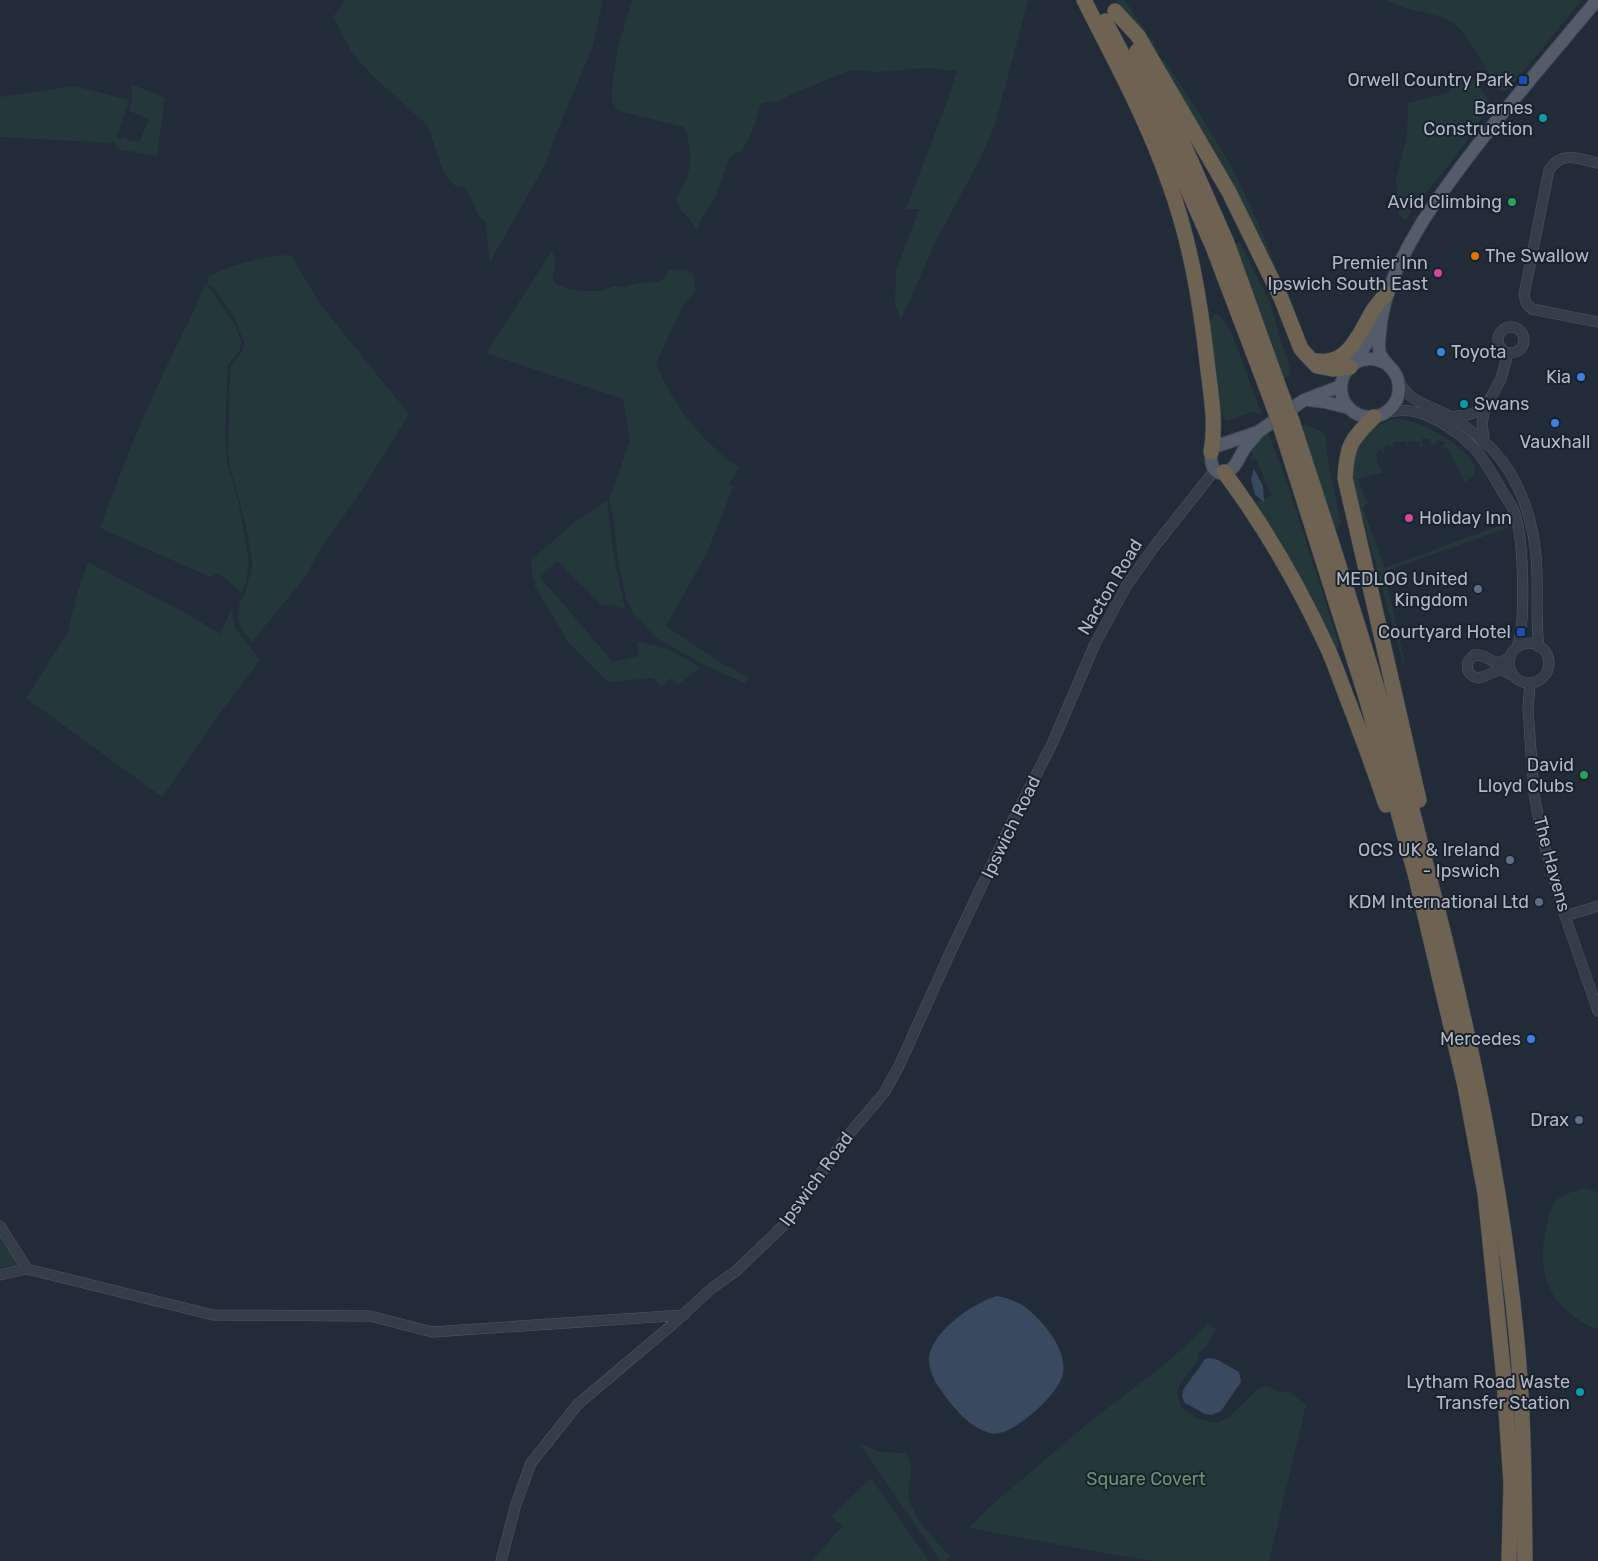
<svg xmlns="http://www.w3.org/2000/svg" width="1598" height="1561" font-family="Rubik,sans-serif">
  <style>
    .green { fill: #24383a }
    .water { fill: #384960 }
    .lines { fill: none; stroke-linecap: round; stroke-linejoin: round }
    .minor-casing { stroke: #505863; stroke-width: 11 }
    .major-casing { stroke: #3e4651; stroke-width: 14 }
    .highway-casing { stroke: #404853; stroke-width: 16 }
    .minor { stroke: #353d48; stroke-width: 10 }
    .major { stroke: #535c68; stroke-width: 12 }
    .highway { stroke: #6e6352; stroke-width: 15 }
    .highway-bridge-casing { stroke: #404853; stroke-width: 16; stroke-linecap: butt }
    .highway-bridge { stroke: #6e6352; stroke-width: 15 }
    .transit-dot { fill: #1a4fb4; stroke: #1a222d; stroke-width: 2 }
    .culture-dot { fill: #0f9aa8; stroke: #1a222d; stroke-width: 2 }
    .leisure-dot { fill: #2e9e5b; stroke: #1a222d; stroke-width: 2 }
    .food-dot { fill: #e8710a; stroke: #1a222d; stroke-width: 2 }
    .hotel-dot { fill: #d1479c; stroke: #1a222d; stroke-width: 2 }
    .shop-dot { fill: #3f7fe0; stroke: #1a222d; stroke-width: 2 }
    .service-dot { fill: #5c6f8a; stroke: #1a222d; stroke-width: 2 }
    .labels { text-anchor: middle; stroke-width: 4; stroke-linejoin: round; paint-order: stroke }
    .poi-label { font-size: 18px; fill: #b0b8c4; stroke: #1a222d; text-anchor: end }
    .street-label { font-size: 18px; fill: #b0b8c4; stroke: #1a222d }
    .park-label { font-size: 18px; fill: #689472; stroke: #1a222d }
  </style>
  <rect width="100%" height="100%" fill="#222b38"/>
  <path class="green" d="M 345,0 L 603,0 L 593,46 L 556,134 L 546,163 L 490,262 L 485,222 L 479,216 L 468,193 L 463,187 L 455,186 L 443,171 L 428,126 L 374,77 L 352,53 L 333,17 Z
    M 632,0 L 1028,0 L 995,125 L 981,157 L 934,245 L 901,320 L 895,304 L 896,271 L 919,209 L 906,209 L 948,99 L 957,71 L 927,68 L 875,72 C 867,72 860,69 851,70 L 792,94 L 779,101 L 763,103 L 759,107 L 758,115 L 752,131 L 742,152 L 734,153 L 729,158 L 716,196 L 700,221 L 699,229 L 696,229 L 690,219 L 681,211 L 676,197 C 693,176 694,152 684,127 L 622,112 L 616,108 L 612,101 L 612,87 L 617,51 Z
    M 1115,0 L 1125,0 L 1160,53 L 1158,55 L 1161,61 L 1164,59 C 1186,94 1209,127 1229,163 C 1255,210 1274,261 1292,311 L 1141,43 Z
    M 1386,0 L 1582,0 L 1509,89 L 1501,92 C 1490,77 1465,29 1452,22 C 1432,11 1407,12 1386,0 Z
    M 1470,72 L 1490,103 L 1486,112 L 1456,156 L 1414,207 L 1405,221 L 1399,214 L 1396,178 L 1407,136 L 1408,103 L 1447,93 Z
    M 131,84 L 165,98 L 157,156 L 117,149 L 115,141 L 112,143 L 0,137 L 0,97 L 75,86 L 129,100 L 117,137 L 119,139 L 124,137 L 130,141 L 134,141 L 139,143 L 149,119 L 129,111 L 132,100 Z
    M 1235,243 L 1240,243 L 1242,246 L 1271,305 L 1279,336 L 1291,371 C 1289,377 1286,378 1280,379 L 1231,249 Z
    M 552,251 L 556,261 L 553,275 L 554,282 L 556,284 L 568,289 L 582,291 L 600,291 L 615,286 L 624,287 L 638,283 L 659,282 L 664,279 L 668,270 C 681,269 699,267 694,286 L 696,290 L 683,306 L 656,363 C 672,405 702,441 739,468 L 729,484 L 733,487 L 707,553 L 666,626 L 723,664 L 749,677 L 745,683 L 706,666 L 658,639 L 654,636 L 643,623 L 633,614 L 626,598 L 618,561 L 613,515 L 609,500 L 630,441 L 623,399 L 486,353 Z
    M 291,255 L 320,304 L 409,414 L 362,490 L 323,545 L 311,566 L 309,572 L 252,642 L 241,628 L 238,621 L 239,604 L 246,591 L 252,566 L 251,553 L 243,515 L 230,466 L 228,450 L 230,370 L 232,365 L 243,350 L 244,343 L 235,318 L 214,288 L 207,284 L 209,276 C 236,264 261,256 291,255 Z
    M 205,285 L 212,291 L 235,325 L 241,341 L 240,350 L 228,365 L 225,432 L 227,462 L 239,504 L 249,562 L 246,582 L 243,590 L 238,596 L 240,591 L 218,573 L 210,577 L 100,528 C 117,481 135,435 156,389 C 172,354 190,321 205,285 Z
    M 1214,314 L 1220,316 L 1231,331 L 1262,415 L 1252,412 L 1227,421 L 1222,416 L 1217,399 L 1210,336 L 1210,322 Z
    M 1400,419 C 1409,421 1418,423 1426,427 C 1438,432 1480,457 1475,472 C 1473,478 1466,481 1461,484 L 1464,481 L 1447,447 L 1442,450 L 1445,442 L 1437,440 L 1435,445 L 1430,444 L 1431,440 L 1422,438 L 1422,447 L 1419,447 L 1419,442 L 1408,441 L 1408,447 L 1405,441 L 1394,442 L 1393,449 L 1389,445 L 1383,447 L 1384,451 L 1382,453 L 1380,450 L 1374,456 L 1378,459 L 1377,462 L 1383,472 L 1358,479 L 1367,503 L 1372,501 L 1364,506 L 1363,509 L 1385,568 L 1506,523 L 1508,528 L 1391,569 L 1393,574 L 1385,575 L 1405,663 L 1403,663 L 1355,491 L 1350,449 C 1365,434 1379,420 1400,419 Z
    M 1306,425 L 1321,431 L 1325,434 L 1328,462 L 1341,524 L 1338,528 L 1331,528 L 1299,426 Z
    M 1266,426 L 1293,501 L 1339,644 L 1338,648 L 1334,648 L 1254,504 L 1271,495 L 1256,459 L 1252,461 L 1251,458 L 1253,455 L 1252,451 L 1247,451 Z
    M 607,501 L 613,551 L 625,609 L 611,605 L 602,605 L 557,561 L 540,577 L 613,662 L 638,656 L 637,641 L 668,649 L 700,667 L 678,685 L 671,678 L 662,687 L 653,678 L 608,682 L 569,643 L 534,585 L 536,584 L 533,580 L 531,560 L 576,521 Z
    M 88,562 L 191,616 L 220,634 L 232,608 L 235,628 L 260,660 L 223,709 L 162,797 L 26,698 L 67,634 L 77,594 Z
    M 1584,1188 L 1598,1192 L 1598,1329 C 1589,1327 1582,1322 1575,1317 C 1542,1294 1538,1261 1547,1225 C 1549,1216 1551,1204 1559,1198 C 1566,1193 1577,1191 1584,1188 Z
    M 0,1221 L 24,1253 L 25,1258 L 17,1266 L 0,1268 Z
    M 1208,1323 L 1216,1330 L 1204,1349 L 1197,1354 L 1199,1359 L 1179,1386 L 1177,1393 L 1181,1407 L 1198,1419 L 1216,1423 L 1228,1418 L 1258,1389 L 1265,1386 L 1270,1387 L 1276,1391 L 1290,1392 L 1306,1405 L 1269,1561 L 1156,1561 L 1121,1556 L 969,1528 L 993,1504 L 1087,1424 L 1165,1364 L 1191,1341 Z
    M 860,1444 L 880,1452 L 906,1453 C 918,1470 904,1486 910,1502 C 917,1522 936,1541 950,1556 L 947,1561 L 940,1561 Z
    M 871,1478 L 929,1561 L 812,1561 L 843,1525 L 831,1517 Z"/>
  <path class="water" d="M 1254,469 L 1263,486 L 1264,502 L 1255,495 L 1251,479 Z
    M 997,1296 C 1009,1298 1022,1303 1031,1312 C 1047,1326 1067,1351 1063,1374 C 1059,1394 1011,1439 990,1433 C 969,1428 952,1406 940,1389 C 935,1382 929,1370 929,1361 C 928,1334 974,1302 997,1296 Z
    M 1210,1358 L 1218,1360 L 1239,1372 L 1241,1382 L 1221,1411 L 1217,1413 L 1211,1415 L 1205,1414 L 1185,1403 L 1182,1397 L 1183,1390 L 1205,1359 Z"/>
  <g class="lines">
    <defs>
      <path id="minor" d="M 1598,163 C 1578,159 1562,150 1549,170 L 1524,295 L 1526,303 L 1532,309 L 1598,322
        M1498 340a13 13 0 1 1 26 0a13 13 0 1 1-26 0Z
        M 1398,381 C 1402,386 1407,394 1413,398 C 1424,405 1438,410 1450,416 C 1461,422 1471,431 1481,439 C 1515,467 1532,512 1536,556 C 1539,586 1535,616 1539,647
        M 1385,412 C 1395,411 1405,409 1416,412 C 1437,417 1461,434 1476,450 C 1486,462 1493,476 1501,489 C 1505,496 1511,504 1514,511 C 1524,536 1526,623 1517,647
        M 1452,417 L 1471,414 L 1485,408
        M 1484,441 L 1482,423 L 1485,408 L 1501,379 L 1508,353
        M1509 663a20 20 0 1 1 40 0a20 20 0 1 1-40 0Z
        M 1510,657 C 1491,670 1490,653 1474,655 L 1468,662 C 1466,670 1469,676 1478,678 C 1496,675 1493,664 1514,676
        M 1530,683 L 1528,709 L 1534,794 L 1539,820 L 1544,844 L 1565,916 L 1598,1011
        M 1565,916 L 1598,906
        M 0,1226 L 27,1269
        M 0,1275 L 27,1269 L 213,1315 L 370,1316 L 432,1332 L 684,1315
        M 501,1561 L 516,1504 L 531,1463 L 578,1404 L 673,1324 L 712,1288 L 736,1271 L 786,1223 L 844,1140 L 884,1093 L 899,1066 L 950,953 L 1009,828 L 1052,744 L 1095,644 L 1127,585 L 1154,547 L 1215,470"/>
      <path id="major" d="M1341 388a29 29 0 1 1 58 0a29 29 0 1 1-58 0Z
        M 1353,365 L 1380,322
        M 1389,366 C 1386,363 1382,358 1380,354 C 1378,347 1379,339 1380,332 C 1385,260 1450,180 1493,125 C 1527,83 1562,42 1597,0
        M 1309,400 L 1325,402 L 1349,408
        M 1258,432 C 1254,438 1249,442 1245,448 C 1240,455 1237,466 1229,471 C 1213,480 1207,459 1214,447 L 1258,432 L 1304,400 L 1341,386"/>
      <path id="highway" d="M 1084,0 C 1114,60 1147,119 1169,183 C 1190,240 1200,300 1207,361 C 1210,391 1217,422 1211,452
        M 1115,11 L 1138,36 L 1229,192 L 1281,298 L 1301,349 L 1317,366 L 1332,369 L 1350,367
        M 1105,21 L 1159,124 L 1213,247 L 1270,397
        M 1137,51 L 1175,125 L 1227,243 L 1281,393
        M 1317,361 C 1348,366 1360,333 1372,312 C 1376,305 1382,299 1387,293
        M 1374,417 C 1351,440 1347,444 1345,478 L 1419,800
        M 1292,421 C 1332,543 1372,666 1407,791 C 1417,827 1425,863 1435,899 C 1471,1041 1502,1186 1516,1332 C 1524,1408 1524,1484 1525,1561
        M 1281,428 L 1366,697 L 1415,873 L 1465,1086 L 1485,1193 L 1504,1379 L 1511,1484 L 1509,1561
        M 1224,472 C 1265,527 1299,586 1328,649 C 1335,665 1341,682 1347,698 C 1361,734 1374,769 1386,805"/>
    </defs>
    <use href="#minor" class="minor-casing"/>
    <use href="#major" class="major-casing"/>
    <use href="#highway" class="highway-casing"/>
    <use href="#minor" class="minor"/>
    <use href="#major" class="major"/>
    <use href="#highway" class="highway"/>
    <defs>
      <path id="highway-bridge" d="M 1281,393 L 1292,421
        M 1270,397 L 1281,428"/>
    </defs>
    <use href="#highway-bridge" class="highway-bridge-casing"/>
    <use href="#highway-bridge" class="highway-bridge"/>
  </g>
  <g class="transit-dot">
    <rect x="1518" y="75" width="10" height="10" rx="2.5"/>
    <rect x="1516" y="627" width="10" height="10" rx="2.5"/>
  </g>
  <g class="culture-dot">
    <circle cx="1543" cy="118" r="5"/>
    <circle cx="1464" cy="404" r="5"/>
    <circle cx="1580" cy="1392" r="5"/>
  </g>
  <g class="leisure-dot">
    <circle cx="1512" cy="202" r="5"/>
    <circle cx="1584" cy="775" r="5"/>
  </g>
  <circle class="food-dot" cx="1475" cy="256" r="5"/>
  <g class="hotel-dot">
    <circle cx="1438" cy="273" r="5"/>
    <circle cx="1409" cy="518" r="5"/>
  </g>
  <g class="shop-dot">
    <circle cx="1441" cy="352" r="5"/>
    <circle cx="1581" cy="377" r="5"/>
    <circle cx="1555" cy="423" r="5"/>
    <circle cx="1531" cy="1039" r="5"/>
  </g>
  <g class="service-dot">
    <circle cx="1478" cy="589" r="5"/>
    <circle cx="1510" cy="860" r="5"/>
    <circle cx="1539" cy="902" r="5"/>
    <circle cx="1579" cy="1120" r="5"/>
  </g>
  <g class="labels">
    <g class="poi-label">
      <text x="1513" y="86">Orwell Country Park</text>
      <text x="1533" y="114">Barnes<tspan x="1533" dy="21">Construction</tspan></text>
      <text x="1502" y="208">Avid Climbing</text>
      <text x="1485" y="262" text-anchor="start">The Swallow</text>
      <text x="1428" y="269">Premier Inn<tspan x="1428" dy="21">Ipswich South East</tspan></text>
      <text x="1451" y="358" text-anchor="start">Toyota</text>
      <text x="1571" y="383">Kia</text>
      <text x="1474" y="410" text-anchor="start">Swans</text>
      <text x="1555" y="448" text-anchor="middle">Vauxhall</text>
      <text x="1419" y="524" text-anchor="start">Holiday Inn</text>
      <text x="1468" y="585">MEDLOG United<tspan x="1468" dy="21">Kingdom</tspan></text>
      <text x="1511" y="638">Courtyard Hotel</text>
      <text x="1574" y="771">David<tspan x="1574" dy="21">Lloyd Clubs</tspan></text>
      <text x="1500" y="856">OCS UK &amp; Ireland<tspan x="1500" dy="21">- Ipswich</tspan></text>
      <text x="1529" y="908">KDM International Ltd</text>
      <text x="1521" y="1045">Mercedes</text>
      <text x="1569" y="1126">Drax</text>
      <text x="1570" y="1388">Lytham Road Waste<tspan x="1570" dy="21">Transfer Station</tspan></text>
    </g>
    <g class="street-label">
      <text transform="translate(1110 587) rotate(-59)" y="6">Nacton Road</text>
      <text transform="translate(1011 827) rotate(-64)" y="6">Ipswich Road</text>
      <text transform="translate(1552 864) rotate(75)" y="6">The Havens</text>
      <text transform="translate(816 1179) rotate(-54)" y="6">Ipswich Road</text>
    </g>
    <g class="park-label">
      <text x="1146" y="1485">Square Covert</text>
    </g>
  </g>
</svg>
